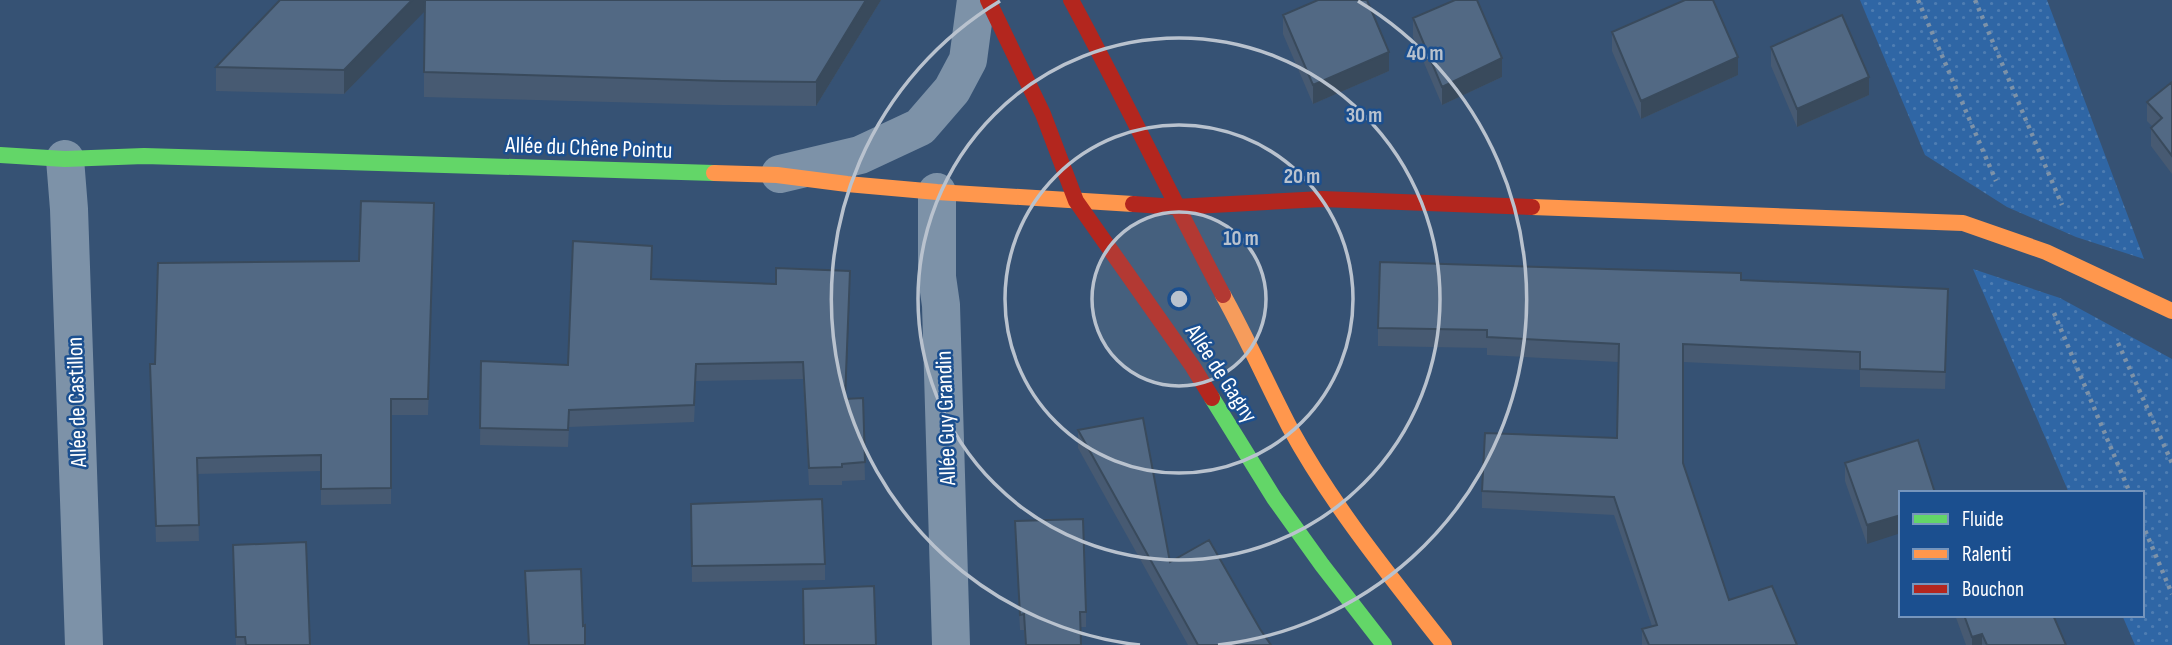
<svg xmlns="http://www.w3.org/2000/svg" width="2172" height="645" font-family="'Sofia Sans Condensed',sans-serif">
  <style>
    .grass { fill: url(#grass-dots) }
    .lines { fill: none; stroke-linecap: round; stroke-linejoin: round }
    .path { stroke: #7d92a8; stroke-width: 4.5; stroke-dasharray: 3.5 5; stroke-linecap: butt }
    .street { stroke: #7d92a8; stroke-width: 38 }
    .fast { stroke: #63d668; stroke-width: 16 }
    .slow { stroke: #ff974d; stroke-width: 16 }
    .jam { stroke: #b3261e; stroke-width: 16 }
    .wall { fill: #475a72 }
    .shaded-wall { fill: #394a5c }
    .building { fill: #526984; stroke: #394a5c; stroke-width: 2 }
    .ring { fill: none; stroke: #b9c2ce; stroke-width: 3.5 }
    .labels { text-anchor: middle; stroke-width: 5; stroke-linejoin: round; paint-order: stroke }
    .street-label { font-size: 23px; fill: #fff; stroke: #1b4f8f }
    .centre { fill: #b9c2ce; stroke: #1b4f8f; stroke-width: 3.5 }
    .ring-label { font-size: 21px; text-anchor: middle; font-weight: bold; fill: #b9c2ce; stroke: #1b4f8f; stroke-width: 5; stroke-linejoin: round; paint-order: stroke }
  </style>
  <defs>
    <pattern id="grass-dots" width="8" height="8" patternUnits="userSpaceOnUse" patternTransform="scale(1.75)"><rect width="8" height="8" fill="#2f66a5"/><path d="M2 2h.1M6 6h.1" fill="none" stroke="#4e7db2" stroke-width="1.8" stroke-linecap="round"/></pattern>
  </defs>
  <rect width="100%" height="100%" fill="#365274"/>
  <path class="grass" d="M 1860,0 L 2047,0 L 2144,259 L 2076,237 L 2007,207 L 1925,155 Z
    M 1973,269 L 2060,298 L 2172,359 L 2172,645 L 2135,645 L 2122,615 L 2142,615 L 2142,493 L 2069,493 Z"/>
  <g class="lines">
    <path class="path" d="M 1918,0 L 1996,181
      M 1975,0 L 2062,205
      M 2054,313 L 2130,493
      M 2118,343 L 2172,463
      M 2142,523 L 2172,594"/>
    <path class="street" d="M 65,159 L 69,209 L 84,645
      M 780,174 L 860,155 L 920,127 L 952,90 L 968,60 L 976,0
      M 937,192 L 937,277 L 941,305 L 951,645"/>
    <path class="fast" d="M 0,155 L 65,159 L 144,156 L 714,173
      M 1212,398 L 1274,498 L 1322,565 L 1384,645"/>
    <path class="slow" d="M 714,173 L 777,175 L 847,184 L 937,192 L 1133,204
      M 1532,207 L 1963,223 L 2046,252 L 2172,311
      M 1223,295 C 1247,338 1267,384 1290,428 C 1332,505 1390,576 1444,645"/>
    <path class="jam" d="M 988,0 L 1043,114 L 1076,201 L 1193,367 L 1212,398
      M 1071,0 C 1124,97 1171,197 1223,295
      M 1133,204 L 1176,207 L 1322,199 L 1532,207"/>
  </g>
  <path class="wall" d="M 280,0 L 881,0 L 816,106 L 722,105 L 424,97 L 424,11 L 344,94 L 216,91 L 216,67 Z
    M 1283,15 L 1389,71 L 1313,104 L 1283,34 Z
    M 1413,18 L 1502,77 L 1442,105 L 1413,37 Z
    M 1612,32 L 1738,75 L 1641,119 L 1612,51 Z
    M 1771,47 L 1869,95 L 1797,127 L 1771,66 Z
    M 2172,82 L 2172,174 L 2151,146 L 2151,128 L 2153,127 L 2147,121 L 2147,102 Z
    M 434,218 L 428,415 L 391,415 L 391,504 L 321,505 L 321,471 L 197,474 L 199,541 L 156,542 L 150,364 L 155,364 L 359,261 Z
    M 652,263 L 652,279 L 850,288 L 845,399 L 863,398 L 865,480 L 842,481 L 842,485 L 809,485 L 803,379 L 696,381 L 694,422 L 569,427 L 568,447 L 480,445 L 481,361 L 568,365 Z
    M 1741,280 L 1948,307 L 1945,389 L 1860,387 L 1860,370 L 1683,362 L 1683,463 L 1729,600 L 1797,645 L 1642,645 L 1642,629 L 1652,626 L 1614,515 L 1482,508 L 1482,491 L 1617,438 L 1618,362 L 1487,355 L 1487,348 L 1378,346 L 1378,328 Z
    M 1078,430 L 1170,562 L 1271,645 L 1188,645 L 1078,448 Z
    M 1845,463 L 1935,493 L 1867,544 L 1845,481 Z
    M 691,504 L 825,564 L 825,580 L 692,582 Z
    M 1015,521 L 1086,612 L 1086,627 L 1081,627 L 1081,645 L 1025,645 L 1024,630 L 1020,630 Z
    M 233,545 L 310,645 L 236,645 Z
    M 525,571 L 583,626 L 585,645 L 528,645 Z
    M 1955,615 L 2053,615 L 2066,645 L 1966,645 Z"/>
  <path class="shaded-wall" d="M 412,0 L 425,0 L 425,11 L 344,94 L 344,70 Z
    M 866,0 L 881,0 L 816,106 L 816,82 Z
    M 1389,52 L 1389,71 L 1313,104 L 1313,85 Z
    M 1738,57 L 1738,75 L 1641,119 L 1641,101 Z
    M 1502,58 L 1502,77 L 1442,105 L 1442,87 Z
    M 1869,77 L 1869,95 L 1797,127 L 1797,109 Z
    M 850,271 L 850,288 L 845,416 L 845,399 Z
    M 1901,515 L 1901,533 L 1867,544 L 1867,525 Z
    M 1982,634 L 1982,645 L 1972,645 L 1972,637 Z"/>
  <path class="building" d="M 280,0 L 412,0 L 344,70 L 216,67 Z
    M 425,0 L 866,0 L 816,82 L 722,81 L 424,72 Z
    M 1318,0 L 1367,0 L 1389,52 L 1313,85 L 1283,15 Z
    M 1455,0 L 1477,0 L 1502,58 L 1442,87 L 1413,18 Z
    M 1685,0 L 1713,0 L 1738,57 L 1641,101 L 1612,32 Z
    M 1842,15 L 1869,77 L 1797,109 L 1771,47 Z
    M 2172,82 L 2172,156 L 2151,128 L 2162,118 L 2147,102 Z
    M 361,201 L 434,203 L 428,399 L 391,399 L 391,488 L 321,489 L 321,455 L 197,458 L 199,525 L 156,526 L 150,364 L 155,364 L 158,263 L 359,261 Z
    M 573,241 L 652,246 L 651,279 L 776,284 L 776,268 L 850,271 L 845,399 L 863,398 L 865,462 L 842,464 L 842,467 L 809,468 L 803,362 L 696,364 L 694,405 L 569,410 L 568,430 L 480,428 L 481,361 L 568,365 Z
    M 1380,262 L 1741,273 L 1741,280 L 1948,289 L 1945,372 L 1860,369 L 1860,352 L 1683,344 L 1683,463 L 1729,600 L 1772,586 L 1797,645 L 1649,645 L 1642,629 L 1657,625 L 1614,497 L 1482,491 L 1485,433 L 1617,438 L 1619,344 L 1487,337 L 1487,330 L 1378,328 Z
    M 1143,418 L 1170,562 L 1209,540 L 1260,629 L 1271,645 L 1198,645 L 1078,430 Z
    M 1918,440 L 1935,493 L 1901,493 L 1901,515 L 1867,525 L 1845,463 Z
    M 822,499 L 825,564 L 692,566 L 691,504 Z
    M 1083,519 L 1086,612 L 1080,612 L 1081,645 L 1026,645 L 1024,614 L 1020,615 L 1015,521 Z
    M 306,542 L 310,645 L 246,645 L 245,637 L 236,637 L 233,545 Z
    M 581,569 L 583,626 L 585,625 L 585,645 L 529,645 L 525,571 Z
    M 874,586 L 876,645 L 804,645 L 803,589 Z
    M 1964,615 L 2053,615 L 2066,645 L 1987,645 L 1982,634 L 1972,637 Z"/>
  <circle cx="1179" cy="299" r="87" fill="#b9c2ce" fill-opacity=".12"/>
  <g class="ring">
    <circle cx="1179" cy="299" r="87"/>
    <circle cx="1179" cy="299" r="174"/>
    <circle cx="1179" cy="299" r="261"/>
    <path d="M1140 645A348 348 0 0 1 1000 1M1358 1A348 348 0 0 1 1218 645"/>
  </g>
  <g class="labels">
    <g class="street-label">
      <text transform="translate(589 147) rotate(2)" y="8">Allée du Chêne Pointu</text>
      <text transform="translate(1222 373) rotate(57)" y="8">Allée de Gagny</text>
      <text transform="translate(76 402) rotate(-92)" y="8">Allée de Castillon</text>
      <text transform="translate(945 418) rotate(-92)" y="8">Allée Guy Grandin</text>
    </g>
  </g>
  <circle cx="1179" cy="299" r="10" class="centre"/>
  <g class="ring-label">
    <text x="1425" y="60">40 m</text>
    <text x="1364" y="122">30 m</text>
    <text x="1302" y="183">20 m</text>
    <text x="1241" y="245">10 m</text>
  </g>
  <rect x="1899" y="491" width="245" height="126" fill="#1b4f8f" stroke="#7695bc" stroke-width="2"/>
  <rect x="1913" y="514" width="35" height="10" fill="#63d668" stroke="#7695bc" stroke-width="2"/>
  <text x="1962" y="526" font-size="21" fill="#ffffff">Fluide</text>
  <rect x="1913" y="549" width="35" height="10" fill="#ff974d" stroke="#7695bc" stroke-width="2"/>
  <text x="1962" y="561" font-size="21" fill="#ffffff">Ralenti</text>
  <rect x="1913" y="584" width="35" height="10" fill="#b3261e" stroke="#7695bc" stroke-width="2"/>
  <text x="1962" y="596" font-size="21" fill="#ffffff">Bouchon</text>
</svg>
